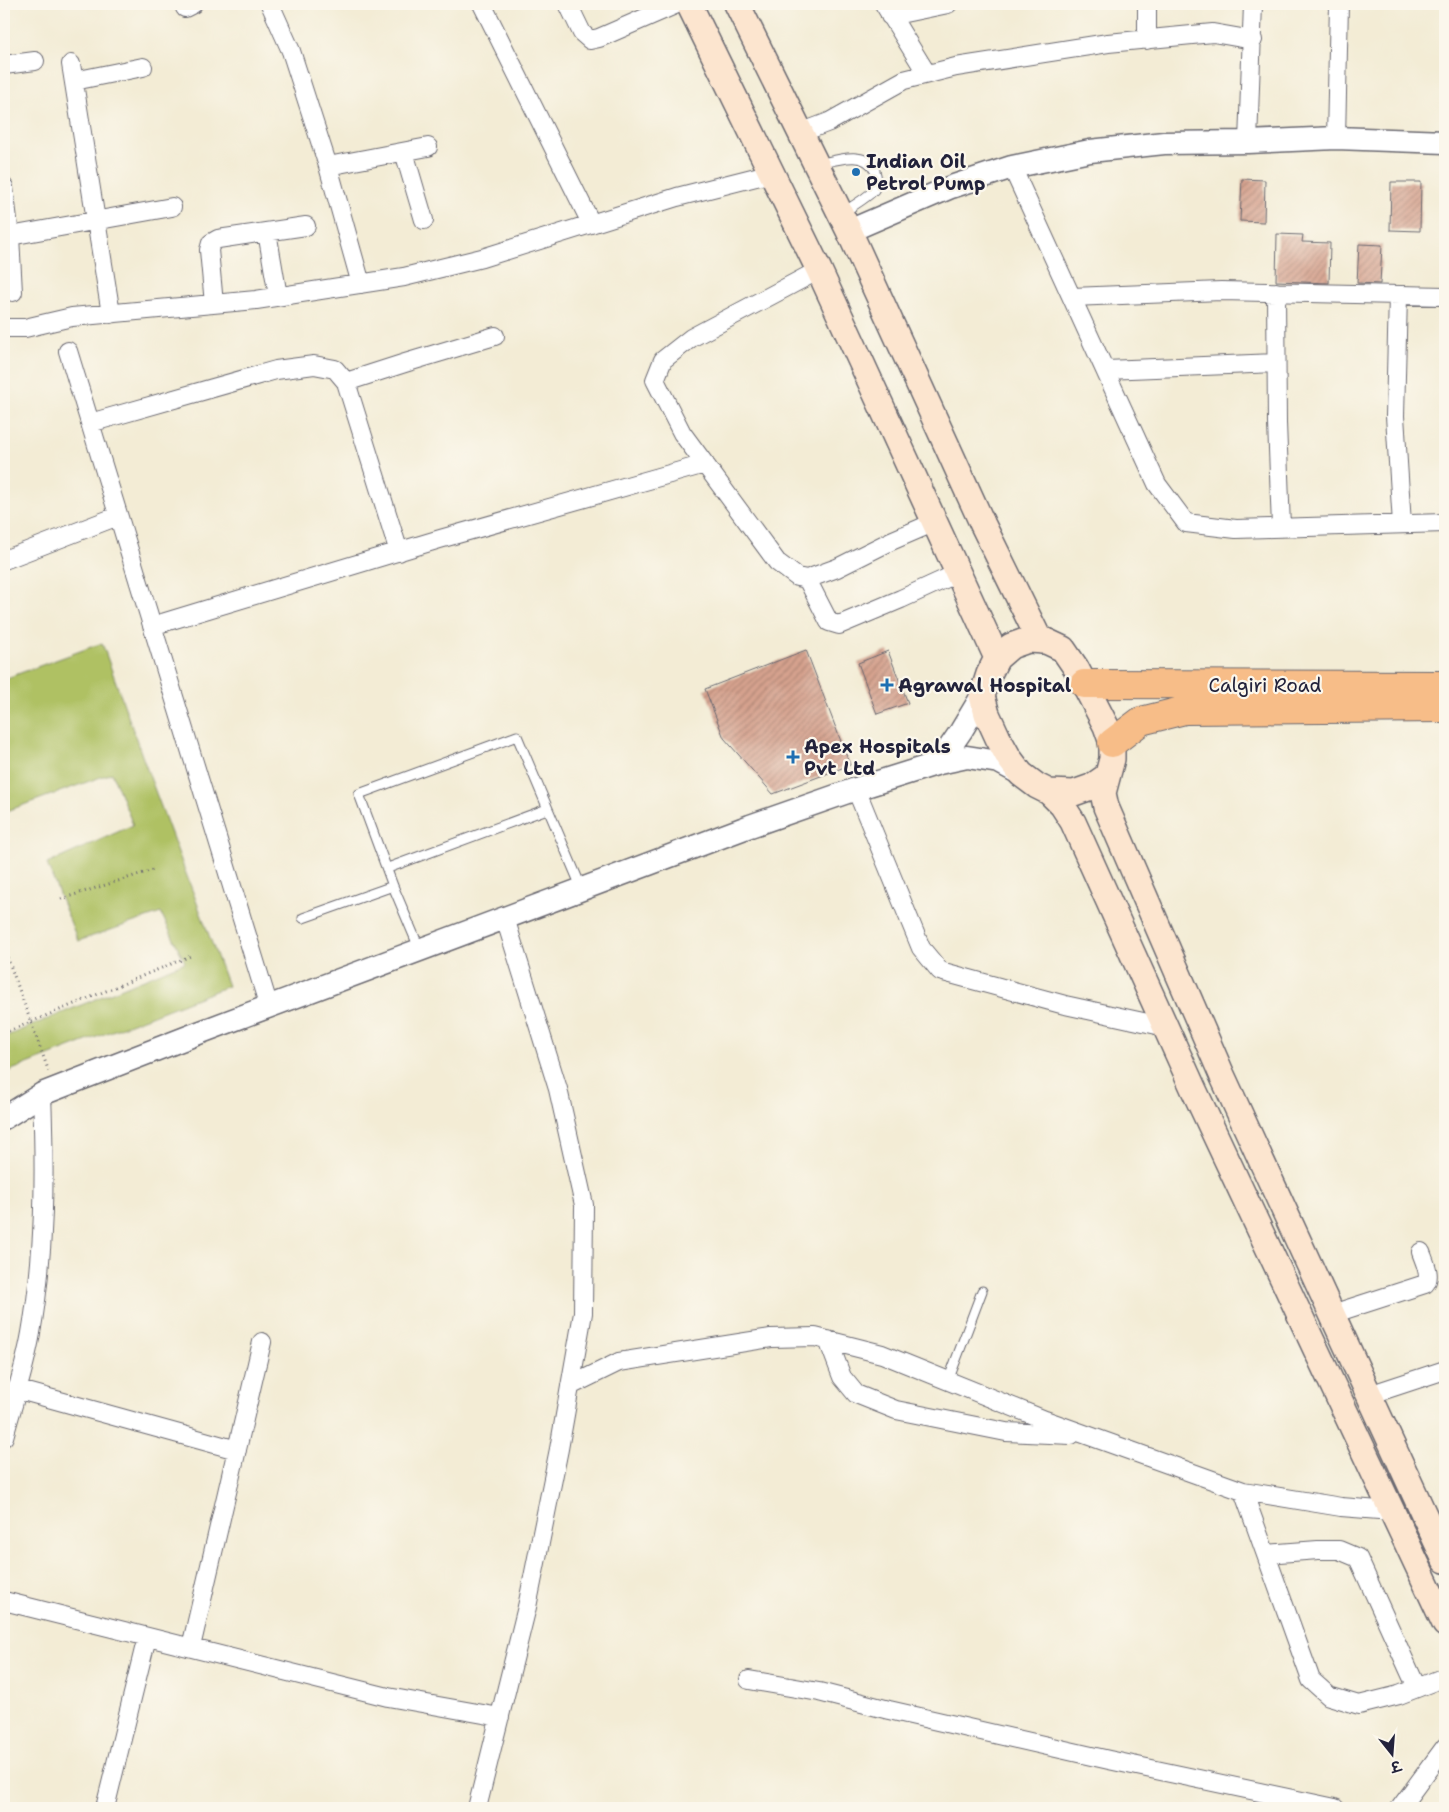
<svg xmlns="http://www.w3.org/2000/svg" width="1449" height="1812" font-family="'Shantell Sans','Playpen Sans Deva',sans-serif">
  <style>
    .park { fill: #afc164; stroke: #687250 }
    .building { fill: url(#building-hatch) }
    .lines { fill: none; stroke-linecap: round; stroke-linejoin: round }
    .service-casing { stroke: #6b6971; stroke-width: 11 }
    .minor-casing { stroke: #6b6971; stroke-width: 20 }
    .tertiary-casing { stroke: #6b6971; stroke-width: 25 }
    .secondary-casing { stroke: #6b6971; stroke-width: 28 }
    .primary-casing { stroke: #6b6971; stroke-width: 30 }
    .path { stroke: #6b6971; stroke-width: 3; stroke-dasharray: 1 4; stroke-linecap: butt }
    .service { stroke: #fff; stroke-width: 9 }
    .minor { stroke: #fff; stroke-width: 18 }
    .tertiary { stroke: #fff; stroke-width: 22 }
    .secondary { stroke: #fce5cf; stroke-width: 25 }
    .primary { stroke: #f7bd88; stroke-width: 28 }
    .poi-dot { fill: #1f6fb2; stroke: #fbf7ec; stroke-width: 2 }
    .labels { text-anchor: middle; stroke-width: 4.5; stroke-linejoin: round; paint-order: stroke }
    .poi-label { font-size: 19px; font-weight: bold; fill: #22223b; stroke: #fbf7ec; text-anchor: start }
    .street-label { font-size: 19px; fill: #22223b; stroke: #fbf7ec }
  </style>
  <defs>
    <pattern id="building-hatch" width="6" height="6" patternUnits="userSpaceOnUse" patternTransform="scale(1.25)"><rect width="6" height="6" fill="#d6a28e"/><path d="M-1 1l2-2M0 6l6-6M5 7l2-2" fill="none" stroke="#ad8475"/></pattern>
  </defs>
  <rect width="100%" height="100%" fill="#fbf7ec"/>
  <filter id="ink" filterUnits="userSpaceOnUse"><feTurbulence type="fractalNoise" baseFrequency=".02" numOctaves="2"/><feDisplacementMap in="SourceGraphic" scale="10" xChannelSelector="R" yChannelSelector="G"/><feConvolveMatrix kernelMatrix="1 2 1 2 8 2 1 2 1" color-interpolation-filters="sRGB"/></filter>
  <filter id="wash" filterUnits="userSpaceOnUse"><feTurbulence type="fractalNoise" baseFrequency=".0096" numOctaves="4" result="noise"/><feDisplacementMap in="SourceGraphic" scale="20" xChannelSelector="R" yChannelSelector="G"/><feGaussianBlur stdDeviation="1.12" result="paint"/><feColorMatrix in="noise" values="0 0 0 0 0 0 0 0 0 0 0 0 0 0 0 0 0 1.4 0 .05"/><feComposite in="paint" operator="in"/></filter>
  <g filter="url(#wash)">
    <rect width="100%" height="100%" fill="#f3ecd5"/>
    <path class="park" d="M 102,643 L 144,761 L 228,986 L 4,1073 L 4,1037 L 185,962 L 161,913 L 78,941 L 47,864 L 133,825 L 112,773 L 4,812 L 4,679 Z"/>
    <g id="blocks">
      <path class="building" d="M 1242,179 L 1265,180 L 1264,222 L 1240,221 Z
        M 1391,182 L 1421,182 L 1420,231 L 1390,230 Z
        M 1277,234 L 1303,235 L 1302,242 L 1330,243 L 1329,283 L 1276,281 Z
        M 1359,244 L 1382,245 L 1380,284 L 1357,283 Z
        M 806,650 L 850,765 L 773,794 L 724,738 L 705,689 Z
        M 888,651 L 908,703 L 877,714 L 858,663 Z"/>
    </g>
  </g>
  <g filter="url(#ink)">
    <use href="#blocks" fill-opacity="0" stroke="#6b6971" stroke-width="1"/>
    <g class="lines">
      <defs>
        <path id="service" d="M 819,164 C 836,160 866,149 875,171 C 877,177 878,184 874,190 C 867,198 851,207 842,213
          M 388,868 L 547,809
          M 303,918 L 393,886
          M 420,950 L 393,886 L 359,794 L 517,736 L 582,889
          M 948,1381 L 982,1291"/>
        <path id="minor" d="M 270,4 L 291,51 L 328,166
          M 482,4 L 591,223
          M 568,4 L 582,33 L 590,40 L 599,38 L 677,4
          M 884,4 L 927,74
          M 1147,4 L 1147,40
          M 185,8 L 193,4
          M 890,16 L 948,4
          M 71,64 L 111,314
          M 4,65 L 35,61
          M 74,81 L 143,67
          M 800,133 L 829,122 L 904,80 L 956,67 L 1108,43 L 1213,33 L 1253,40
          M 1336,138 L 1339,4
          M 1248,142 L 1253,4
          M 404,152 L 424,220
          M 1012,167 L 1157,484 L 1186,523 L 1236,529 L 1445,523
          M 4,187 L 10,236 L 13,292
          M 267,232 L 278,296
          M 10,236 L 172,207
          M 819,270 L 691,338 L 663,360 L 655,380 L 682,433 L 777,562 L 797,577 L 807,579 L 837,568 L 891,541 L 935,522
          M 361,284 L 328,166 L 428,147
          M 1276,292 L 1277,423 L 1281,527
          M 1398,295 L 1395,416 L 1402,524
          M 1072,297 L 1221,291 L 1445,296
          M 214,304 L 209,250 L 211,243 L 218,239 L 306,226
          M 4,328 L 25,328 L 72,317 L 256,300 L 404,277 L 482,258 L 677,197 L 772,173
          M 68,351 L 269,1007
          M 1106,370 L 1276,363
          M 346,382 L 405,363 L 495,336
          M 90,423 L 276,370 L 314,365 L 335,369 L 346,382 L 399,552
          M 4,560 L 118,516
          M 807,579 L 829,622 L 839,625 L 901,599 L 958,573
          M 152,626 L 440,539 L 705,464
          M 856,789 L 921,948 L 940,971 L 1065,1005 L 1166,1027
          M 1332,1314 L 1425,1284 C 1432,1276 1424,1261 1421,1252
          M 828,1340 L 842,1377 L 856,1394 L 896,1410 L 1006,1432 L 1071,1435
          M 570,1386 L 619,1362 L 771,1338 L 815,1337 L 882,1354 L 1045,1420 L 1243,1491 L 1341,1507 L 1392,1511
          M 16,1389 L 237,1450
          M 1369,1395 L 1445,1370
          M 4,1437 C 13,1403 25,1368 31,1333 C 45,1254 45,1174 42,1094
          M 1243,1491 L 1311,1680 L 1329,1696 L 1359,1705 L 1399,1695 L 1445,1677
          M 1266,1554 L 1318,1550 L 1339,1550 L 1358,1558 L 1417,1688
          M 4,1601 L 388,1697 L 500,1717
          M 191,1647 L 262,1342
          M 749,1680 L 819,1692 L 889,1710 L 1109,1760 L 1335,1808
          M 105,1808 L 147,1637
          M 477,1808 L 527,1607 L 559,1449 L 583,1313 L 584,1205 L 558,1089 L 505,918
          M 1400,1808 L 1445,1747"/>
        <path id="tertiary" d="M 849,231 L 951,187 L 1012,167 L 1090,151 L 1164,143 L 1248,142 L 1336,138 L 1445,142
          M 939,763 L 961,731 L 982,696
          M 4,1118 L 42,1094 L 201,1032 L 750,826 L 856,789 L 939,763 L 967,757 L 999,762 L 1021,774"/>
        <path id="secondary" d="M 689,4 L 819,270 L 997,658
          M 737,4 L 849,231 L 983,525 L 1040,641
          M 1107,776 L 1091,787 L 1074,793 L 1049,792 L 1037,786 L 1021,774 L 1009,758 L 998,738 L 987,714 L 982,696 L 989,674 L 997,658 L 1011,646 L 1028,640 L 1046,641 L 1063,649 L 1076,668 L 1106,726 L 1112,743 L 1112,759 L 1103,793 L 1106,807 L 1222,1075 L 1445,1560
          M 1049,792 L 1062,805 L 1073,822 L 1194,1090 L 1445,1624"/>
        <path id="primary" d="M 1084,684 L 1445,685
          M 1112,743 L 1141,721 L 1185,710 L 1445,708"/>
      </defs>
      <use href="#service" class="service-casing"/>
      <use href="#minor" class="minor-casing"/>
      <use href="#tertiary" class="tertiary-casing"/>
      <use href="#secondary" class="secondary-casing"/>
      <use href="#primary" class="primary-casing"/>
      <path class="path" d="M 61,899 L 153,870
        M 4,948 L 49,1072
        M 4,1033 L 193,955"/>
      <use href="#service" class="service"/>
      <use href="#minor" class="minor"/>
      <use href="#tertiary" class="tertiary"/>
      <use href="#secondary" class="secondary"/>
      <use href="#primary" class="primary"/>
    </g>
  </g>
  <g class="poi-dot">
    <circle cx="856" cy="172" r="5"/>
    <path d="M884.5 677.5h5v5h5v5h-5v5h-5v-5h-5v-5h5z"/>
    <path d="M790.5 749.5h5v5h5v5h-5v5h-5v-5h-5v-5h5z"/>
  </g>
  <g class="labels">
    <g class="poi-label">
      <text x="866" y="168">Indian Oil<tspan x="866" dy="22">Petrol Pump</tspan></text>
      <text x="898" y="692">Agrawal Hospital</text>
      <text x="804" y="753">Apex Hospitals<tspan x="804" dy="22">Pvt Ltd</tspan></text>
    </g>
    <g class="street-label">
      <text x="1265" y="692">Calgiri Road</text>
    </g>
  </g>
  <rect width="1449" height="1812" fill="none" stroke="#fbf7ec" stroke-width="20"/>
  <g transform="translate(1392 1754) rotate(163)" stroke="#fbf7ec" stroke-width="4" paint-order="stroke">
  <path d="M0-4L9 19L0 12L-9 19Z" fill="#22223b"/>
  <text y="-8" font-size="14" font-weight="bold" text-anchor="middle" fill="#22223b">उ</text>
  </g>
</svg>
